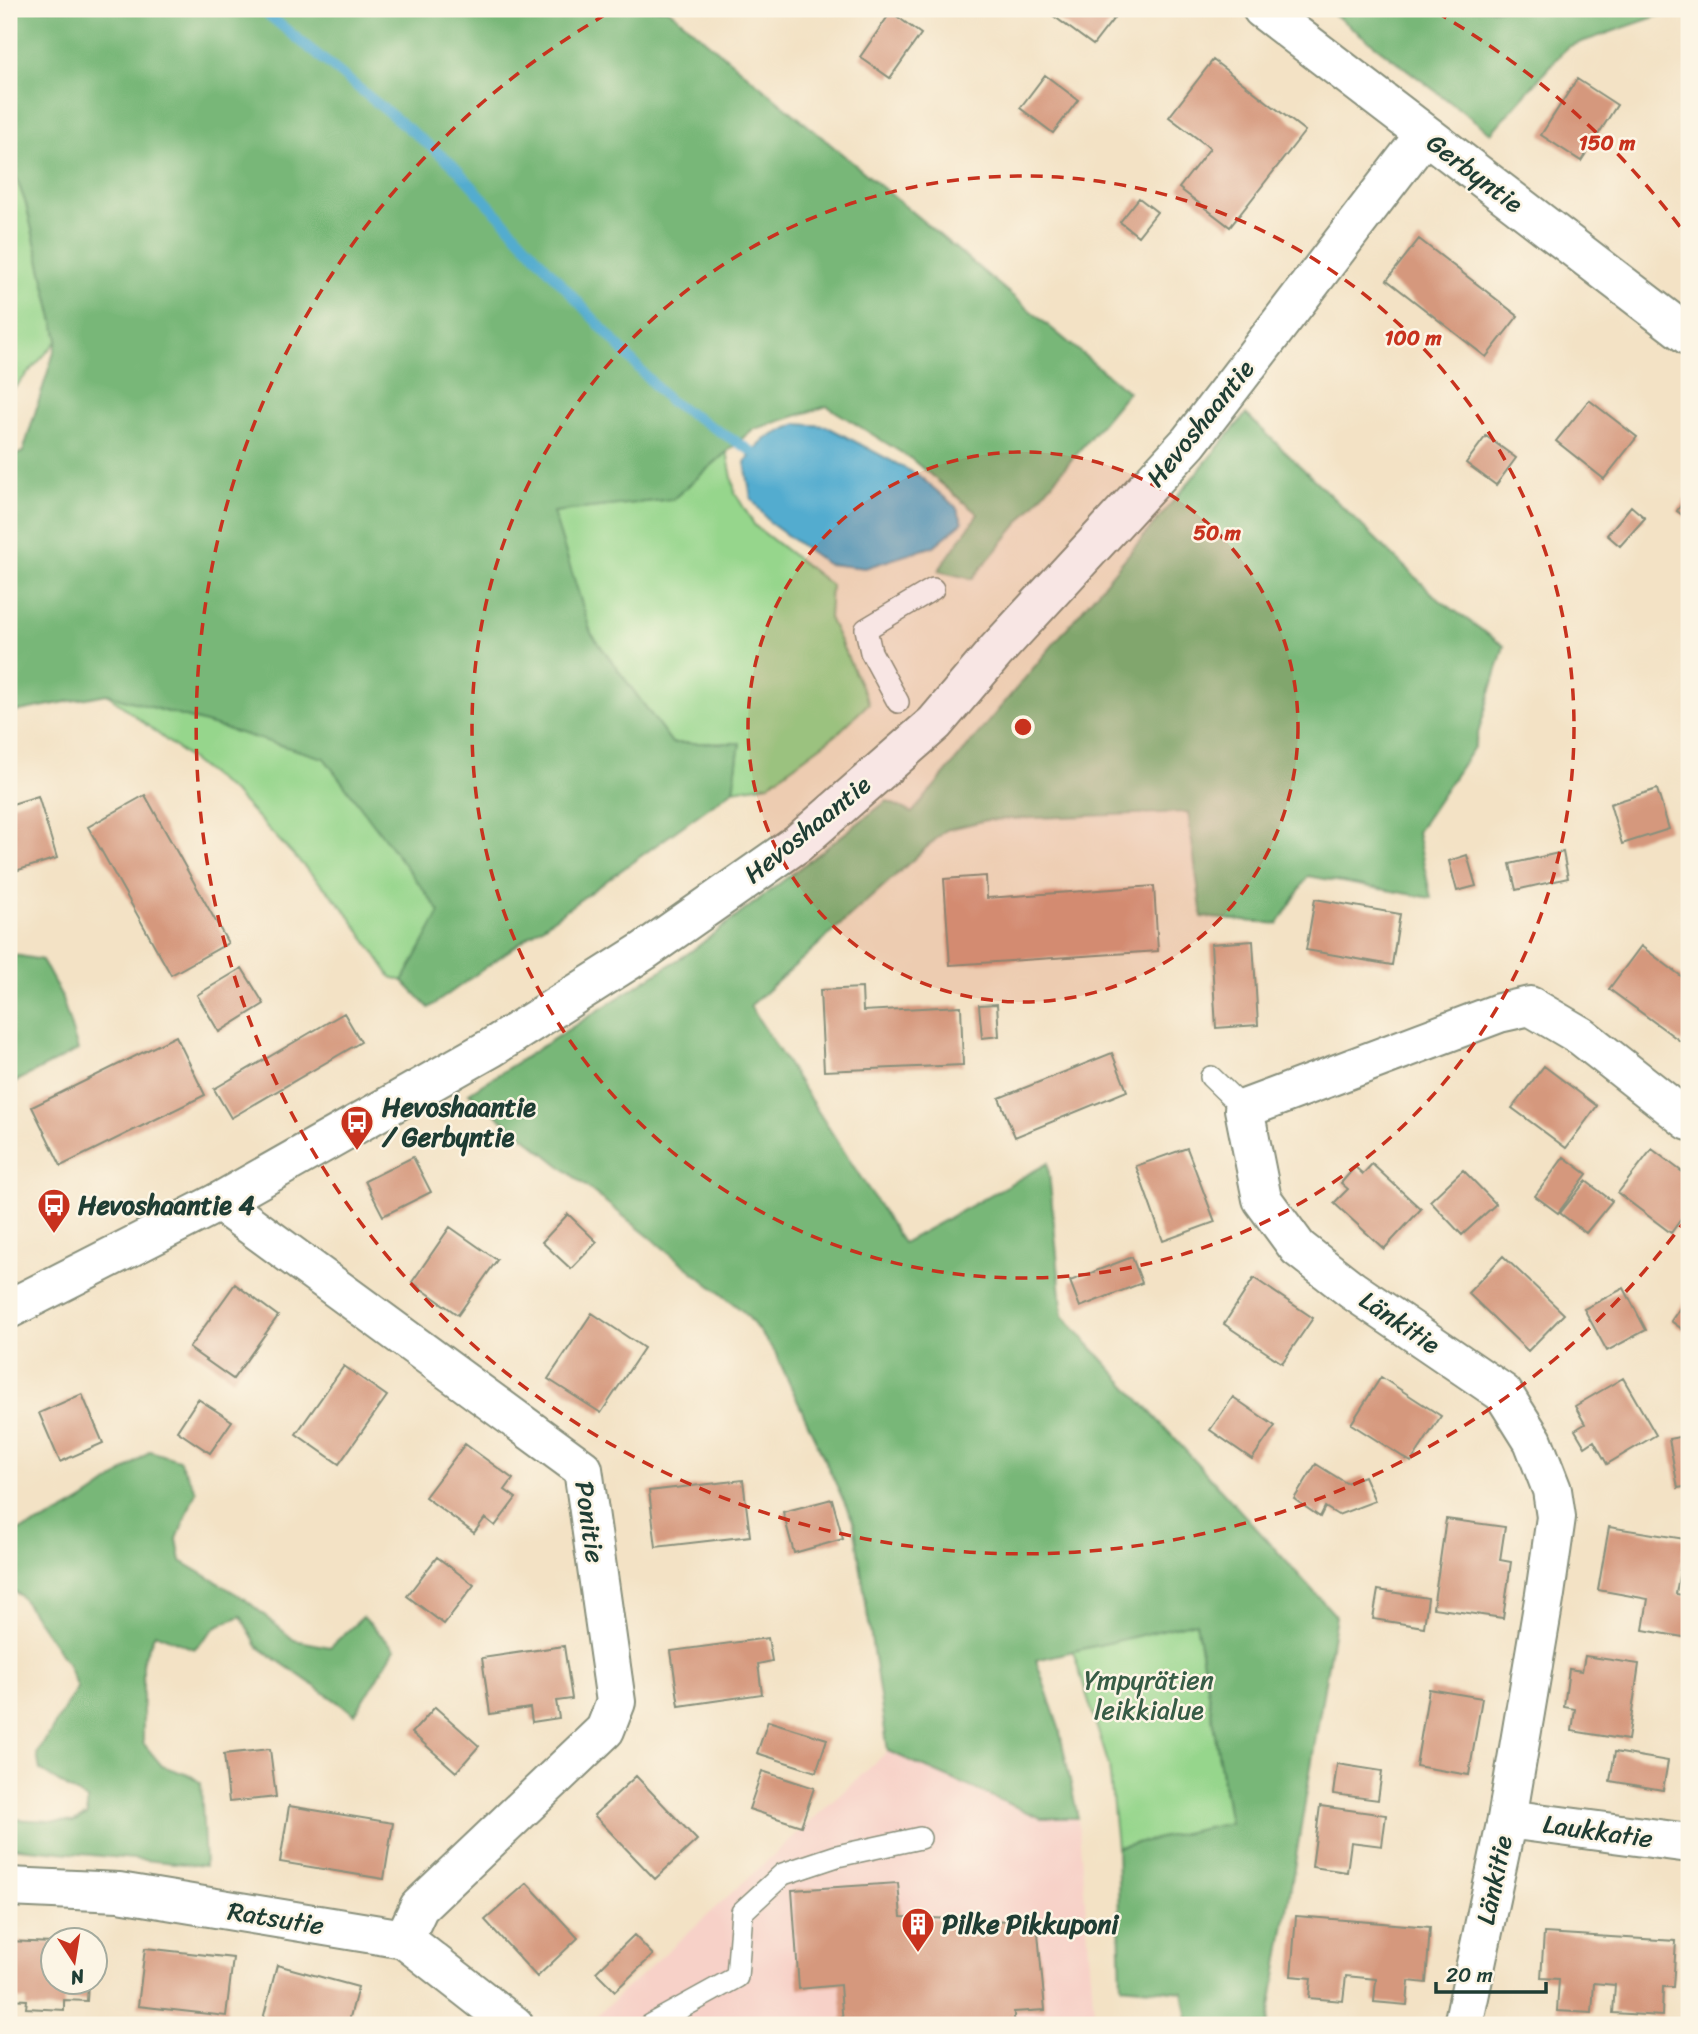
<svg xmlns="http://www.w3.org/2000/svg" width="1698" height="2034" font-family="Sriracha,sans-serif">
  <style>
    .built { fill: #f7d1c8 }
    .green { fill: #96d68c; stroke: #5a8a60; stroke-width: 2 }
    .forest { fill: #78b778; stroke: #4c7a56; stroke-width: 2 }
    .water { fill: #52accf; stroke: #387482; stroke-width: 2 }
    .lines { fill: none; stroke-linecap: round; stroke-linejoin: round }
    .stream { stroke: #52accf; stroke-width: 10 }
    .building { fill: #d5987d }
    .lane-casing { stroke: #89907c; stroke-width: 24 }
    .street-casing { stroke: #89907c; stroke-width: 42 }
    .secondary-casing { stroke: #89907c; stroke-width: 42 }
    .lane { stroke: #fff; stroke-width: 21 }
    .street { stroke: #fff; stroke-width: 38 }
    .secondary { stroke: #fff; stroke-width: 38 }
    .ring { fill: none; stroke: #c8321e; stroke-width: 3.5; stroke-dasharray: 12 9 }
    .labels { text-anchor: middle; stroke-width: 5; stroke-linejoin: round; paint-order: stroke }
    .street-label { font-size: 26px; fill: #1f3d34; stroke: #fcf5e5 }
    .poi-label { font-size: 26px; font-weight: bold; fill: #1f3d34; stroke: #fcf5e5; text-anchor: start }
    .park-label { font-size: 26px; fill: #375c46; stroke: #fcf5e5 }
    .centre { fill: #c8321e; stroke: #fcf5e5; stroke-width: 3.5 }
    .ring-label { font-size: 21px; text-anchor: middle; font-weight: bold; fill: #c8321e; stroke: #fcf5e5; stroke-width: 5; stroke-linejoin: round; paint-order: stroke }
  </style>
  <rect width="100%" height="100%" fill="#fcf5e5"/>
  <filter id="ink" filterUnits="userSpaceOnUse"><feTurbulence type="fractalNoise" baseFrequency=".0143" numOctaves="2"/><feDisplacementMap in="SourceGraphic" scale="14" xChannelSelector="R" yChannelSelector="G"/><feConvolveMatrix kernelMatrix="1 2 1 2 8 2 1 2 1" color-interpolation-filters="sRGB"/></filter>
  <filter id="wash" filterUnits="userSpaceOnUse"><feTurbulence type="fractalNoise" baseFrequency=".00686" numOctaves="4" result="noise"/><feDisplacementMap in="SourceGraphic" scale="28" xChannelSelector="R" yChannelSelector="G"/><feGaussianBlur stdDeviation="1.57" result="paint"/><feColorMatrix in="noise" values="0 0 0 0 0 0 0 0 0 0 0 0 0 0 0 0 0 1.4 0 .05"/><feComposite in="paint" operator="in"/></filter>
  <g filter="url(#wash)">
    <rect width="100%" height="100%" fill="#f3e2c5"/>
    <path class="built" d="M 888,1751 L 1041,1818 L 1078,1818 L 1095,2025 L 586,2025 Z"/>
    <path class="green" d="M 9,158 L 26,204 L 58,340 L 9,394 Z
      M 727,452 L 735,493 L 755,526 L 831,585 L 829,618 L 869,703 L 838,733 L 769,784 L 733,790 L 740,743 L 672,743 L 591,633 L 552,512 L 673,499 Z
      M 107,694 L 324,758 L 441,912 L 403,981 L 391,977 L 343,907 L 235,794 Z
      M 1196,1621 L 1230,1824 L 1117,1847 L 1109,1766 L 1073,1651 Z"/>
    <path class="forest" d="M 9,9 L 668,9 L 1128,392 L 972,579 L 938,571 L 978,514 L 910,458 L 827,406 L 752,430 L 673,499 L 553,512 L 591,633 L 672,743 L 740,743 L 733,790 L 429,1008 L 403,981 L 440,912 L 324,758 L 107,694 L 9,713 L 9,458 L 23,452 L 58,339 L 26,204 L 9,158 Z
      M 1327,9 L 1678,9 L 1567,47 L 1491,133 Z
      M 1246,414 L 1437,598 L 1504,646 L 1474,747 L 1417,832 L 1431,898 L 1308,876 L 1278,924 L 1202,917 L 1188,812 L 987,820 L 946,830 L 750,1006 L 903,1243 L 1048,1163 L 1063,1316 L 1336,1616 L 1268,2025 L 1189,2025 L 1183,1992 L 1121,1986 L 1117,1847 L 1230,1823 L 1196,1622 L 1036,1660 L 1059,1728 L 1078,1818 L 1041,1818 L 888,1751 L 854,1523 L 775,1352 L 745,1313 L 469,1093 L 693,950 L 887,801 L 912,813 Z
      M 9,954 L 42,960 L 61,995 L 78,1050 L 9,1085 Z
      M 150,1451 L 179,1460 L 196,1491 L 177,1539 L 181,1561 L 245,1599 L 294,1640 L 330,1647 L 363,1617 L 395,1649 L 355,1714 L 257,1646 L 241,1616 L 217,1626 L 194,1649 L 155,1633 L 143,1660 L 143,1743 L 162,1766 L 191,1776 L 201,1783 L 205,1866 L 9,1847 L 9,1819 L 74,1822 L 87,1815 L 87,1800 L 40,1770 L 37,1754 L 77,1688 L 67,1663 L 20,1595 L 9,1589 L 9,1533 C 61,1521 109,1484 150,1451 Z"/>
    <path class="water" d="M 797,424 L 826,426 L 918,475 L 956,507 L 963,522 L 934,546 L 865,568 L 827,564 L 770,523 L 751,498 L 745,462 L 765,439 Z"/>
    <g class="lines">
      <path class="stream" d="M 261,9 L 452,164 L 668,400 L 753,452"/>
    </g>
    <g id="blocks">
      <path class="building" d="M 1044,9 L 1121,9 L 1093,45 Z
        M 891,12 L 921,34 L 890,78 L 860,57 Z
        M 1213,60 L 1305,131 L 1230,227 L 1179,188 L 1210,148 L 1169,117 Z
        M 1045,75 L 1078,100 L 1053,133 L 1020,108 Z
        M 1577,79 L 1617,105 L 1581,161 L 1541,135 Z
        M 1139,198 L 1157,212 L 1138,236 L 1120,222 Z
        M 1419,239 L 1518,316 L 1486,357 L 1387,280 Z
        M 1589,400 L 1637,437 L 1604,479 L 1556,441 Z
        M 1486,436 L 1516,458 L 1496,485 L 1466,463 Z
        M 1689,494 L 1689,520 L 1677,511 Z
        M 1631,506 L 1645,518 L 1620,546 L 1607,535 Z
        M 1657,789 L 1669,829 L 1622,844 L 1610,804 Z
        M 145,795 L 228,943 L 171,975 L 88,827 Z
        M 38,796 L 57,858 L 9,873 L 9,805 Z
        M 1563,852 L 1568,878 L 1516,890 L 1510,864 Z
        M 1467,855 L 1476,886 L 1457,891 L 1449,861 Z
        M 986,876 L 987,898 L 1154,886 L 1158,951 L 950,965 L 944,879 Z
        M 1315,899 L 1400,914 L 1392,965 L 1306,950 Z
        M 1253,941 L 1258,1025 L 1216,1028 L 1211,944 Z
        M 1641,946 L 1689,982 L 1689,1042 L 1687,1046 L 1609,989 Z
        M 242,968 L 264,1004 L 219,1032 L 197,995 Z
        M 862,988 L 863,1011 L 961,1006 L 963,1065 L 824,1071 L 820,990 Z
        M 997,1004 L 999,1036 L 982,1038 L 979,1005 Z
        M 344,1013 L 361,1042 L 231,1118 L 214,1089 Z
        M 176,1036 L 205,1095 L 61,1166 L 32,1107 Z
        M 1112,1053 L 1127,1091 L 1015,1137 L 999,1098 Z
        M 1544,1066 L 1597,1106 L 1566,1148 L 1512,1108 Z
        M 1187,1148 L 1215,1222 L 1163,1241 L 1136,1166 Z
        M 1652,1149 L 1689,1177 L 1689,1208 L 1671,1233 L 1618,1193 Z
        M 413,1157 L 431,1192 L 383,1216 L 365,1181 Z
        M 1564,1157 L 1587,1174 L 1558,1213 L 1535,1196 Z
        M 1372,1164 L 1421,1209 L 1384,1249 L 1334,1203 L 1348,1189 L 1341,1183 L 1355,1167 L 1363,1174 Z
        M 1463,1170 L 1496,1204 L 1462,1235 L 1430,1201 Z
        M 1586,1181 L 1612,1201 L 1586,1233 L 1560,1213 Z
        M 568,1214 L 597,1242 L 571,1269 L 542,1242 Z
        M 450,1227 L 497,1260 L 458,1315 L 412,1282 Z
        M 1503,1256 L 1564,1314 L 1528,1351 L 1468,1293 Z
        M 1132,1257 L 1142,1283 L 1080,1307 L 1070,1281 Z
        M 1254,1278 L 1313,1318 L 1282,1363 L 1224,1324 Z
        M 235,1284 L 278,1316 L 233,1379 L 189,1348 Z
        M 1624,1288 L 1646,1330 L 1607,1351 L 1584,1309 Z
        M 1689,1295 L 1689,1334 L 1671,1321 Z
        M 592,1313 L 644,1348 L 601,1413 L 548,1379 Z
        M 344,1366 L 387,1396 L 339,1464 L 296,1434 Z
        M 1381,1377 L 1441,1416 L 1411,1462 L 1351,1424 Z
        M 1623,1378 L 1656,1435 L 1607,1464 L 1594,1441 L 1585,1447 L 1575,1430 L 1585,1424 L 1575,1406 Z
        M 82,1394 L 103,1443 L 60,1462 L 39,1413 Z
        M 1233,1397 L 1275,1426 L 1252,1459 L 1210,1430 Z
        M 198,1399 L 232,1421 L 210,1453 L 177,1431 Z
        M 1689,1435 L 1689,1486 L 1678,1488 L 1669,1439 Z
        M 465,1444 L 513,1479 L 505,1490 L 516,1498 L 495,1526 L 485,1518 L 474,1533 L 425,1497 Z
        M 1316,1464 L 1346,1483 L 1364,1476 L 1375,1501 L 1338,1515 L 1325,1507 L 1320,1517 L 1294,1499 Z
        M 743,1480 L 750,1536 L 656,1547 L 649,1491 Z
        M 832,1499 L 843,1539 L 794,1553 L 783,1512 Z
        M 1446,1519 L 1505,1527 L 1500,1560 L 1511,1562 L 1503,1618 L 1433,1608 Z
        M 1609,1527 L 1685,1539 L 1676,1594 L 1689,1596 L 1689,1638 L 1643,1630 L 1648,1599 L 1598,1590 Z
        M 437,1557 L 474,1585 L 444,1624 L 407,1596 Z
        M 1378,1590 L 1428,1598 L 1424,1627 L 1373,1619 Z
        M 768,1638 L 772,1661 L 758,1664 L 762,1694 L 679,1706 L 671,1651 Z
        M 564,1646 L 572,1699 L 556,1701 L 559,1718 L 532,1722 L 530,1708 L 490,1714 L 482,1658 Z
        M 1585,1656 L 1639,1664 L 1628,1740 L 1572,1731 L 1575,1709 L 1564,1707 L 1569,1669 L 1582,1671 Z
        M 1429,1689 L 1482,1698 L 1469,1775 L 1416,1766 Z
        M 435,1707 L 479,1746 L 456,1772 L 412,1733 Z
        M 768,1721 L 827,1739 L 816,1772 L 757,1753 Z
        M 270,1749 L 276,1797 L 229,1802 L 224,1754 Z
        M 1615,1752 L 1668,1761 L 1663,1790 L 1610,1781 Z
        M 1337,1764 L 1382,1771 L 1378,1800 L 1333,1794 Z
        M 762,1771 L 814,1788 L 801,1826 L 749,1809 Z
        M 636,1776 L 697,1840 L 655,1879 L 594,1815 Z
        M 289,1806 L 393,1823 L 384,1879 L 280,1862 Z
        M 1320,1806 L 1386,1815 L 1382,1846 L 1351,1842 L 1347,1872 L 1312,1867 Z
        M 527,1883 L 578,1938 L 537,1977 L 485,1920 Z
        M 898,1883 L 901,1917 L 1037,1922 L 1045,2010 L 1014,2012 L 1014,2025 L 843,2025 L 840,1985 L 799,1989 L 792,1890 Z
        M 1296,1916 L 1430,1927 L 1426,1983 L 1409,1981 L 1407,2005 L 1374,2002 L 1376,1979 L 1346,1976 L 1343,2001 L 1309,1998 L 1311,1978 L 1291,1976 Z
        M 1544,1933 L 1676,1941 L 1673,1987 L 1663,1987 L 1662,2016 L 1613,2013 L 1615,1985 L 1594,1983 L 1592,2013 L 1557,2011 L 1559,1979 L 1541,1978 Z
        M 634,1935 L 653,1955 L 615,1991 L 596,1972 Z
        M 9,1941 L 52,1943 L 52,1982 L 88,1982 L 87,2001 L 64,2000 L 64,2010 L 26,2008 L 27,2000 L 9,1999 Z
        M 145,1948 L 233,1958 L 226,2016 L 138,2006 Z
        M 277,1965 L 358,1987 L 348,2025 L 262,2023 Z"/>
    </g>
  </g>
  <g filter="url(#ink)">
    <use href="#blocks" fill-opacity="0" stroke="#89907c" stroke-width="2"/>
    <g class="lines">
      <defs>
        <path id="lane" d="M 898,702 L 871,652 L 866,629 L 933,589
          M 1211,1077 L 1244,1109
          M 650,2025 L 737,1977 L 742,1912 L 783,1874 L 837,1856 L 920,1838"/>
        <path id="street" d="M 219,1202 L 583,1469 L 616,1702 L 605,1730 L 419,1907 L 404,1939
          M 1507,1819 L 1689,1843
          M 9,1887 L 119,1892 L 404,1939 L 514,2025
          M 1463,2025 L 1507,1819 L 1545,1594 L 1556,1517 L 1552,1490 L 1533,1441 L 1503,1393 L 1352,1290 L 1298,1248 L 1262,1199 L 1244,1109 L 1499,1013 L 1530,1006 L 1581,1036 L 1689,1121"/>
        <path id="secondary" d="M 1262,9 L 1689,336
          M 9,1309 L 219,1202 L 491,1048 L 644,951 L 798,843 L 935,723 L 996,651 L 1189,442 L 1425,134"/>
      </defs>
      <use href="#lane" class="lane-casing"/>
      <use href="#street" class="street-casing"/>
      <use href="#secondary" class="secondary-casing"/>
      <use href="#lane" class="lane"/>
      <use href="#street" class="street"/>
      <use href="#secondary" class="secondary"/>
    </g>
  </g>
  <circle cx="1023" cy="727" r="275" fill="#c8321e" fill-opacity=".12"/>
  <g class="ring">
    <circle cx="1023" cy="727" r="275"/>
    <circle cx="1023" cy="727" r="551"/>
    <path d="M1687 1218A826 826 0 1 1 610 12M1436 12A826 826 0 0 1 1687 236"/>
  </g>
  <defs>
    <symbol id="bus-pin" viewBox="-11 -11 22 30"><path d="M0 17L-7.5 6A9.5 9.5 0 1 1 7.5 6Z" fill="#c8321e" stroke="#fcf5e5"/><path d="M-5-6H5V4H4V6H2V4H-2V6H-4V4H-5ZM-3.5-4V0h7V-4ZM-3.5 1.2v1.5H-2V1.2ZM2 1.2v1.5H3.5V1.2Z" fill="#fff"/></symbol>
    <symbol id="building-pin" viewBox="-11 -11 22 30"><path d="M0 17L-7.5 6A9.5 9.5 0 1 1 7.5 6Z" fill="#c8321e" stroke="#fcf5e5"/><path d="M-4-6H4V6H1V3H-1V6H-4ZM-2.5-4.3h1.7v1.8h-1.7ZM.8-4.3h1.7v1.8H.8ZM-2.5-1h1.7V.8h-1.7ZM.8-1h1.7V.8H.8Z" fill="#fff"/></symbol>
  </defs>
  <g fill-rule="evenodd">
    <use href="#bus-pin" x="338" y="1103" width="38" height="52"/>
    <use href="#bus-pin" x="35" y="1186" width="38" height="52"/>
    <use href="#building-pin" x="899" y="1905" width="38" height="52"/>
  </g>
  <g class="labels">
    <g class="street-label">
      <text transform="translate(1475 173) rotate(37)" y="9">Gerbyntie</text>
      <text transform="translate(1200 423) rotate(-51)" y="9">Hevoshaantie</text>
      <text transform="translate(807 829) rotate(-39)" y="9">Hevoshaantie</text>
      <text transform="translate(1400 1322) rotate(34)" y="9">Länkitie</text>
      <text transform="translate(590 1522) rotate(82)" y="9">Ponitie</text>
      <text transform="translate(1598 1831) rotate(8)" y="9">Laukkatie</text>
      <text transform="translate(1494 1880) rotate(-78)" y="9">Länkitie</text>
      <text transform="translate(276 1918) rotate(9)" y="9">Ratsutie</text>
    </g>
    <g class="poi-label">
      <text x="382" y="1116">Hevoshaantie<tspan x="382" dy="30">/ Gerbyntie</tspan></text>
      <text x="78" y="1214">Hevoshaantie 4</text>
      <text x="942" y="1933">Pilke Pikkuponi</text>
    </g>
    <g class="park-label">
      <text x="1149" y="1689">Ympyrätien<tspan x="1149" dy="30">leikkialue</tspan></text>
    </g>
  </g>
  <circle cx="1023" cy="727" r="10" class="centre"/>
  <g class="ring-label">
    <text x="1607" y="150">150 m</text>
    <text x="1413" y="345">100 m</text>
    <text x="1217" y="540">50 m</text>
  </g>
  <rect width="1698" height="2034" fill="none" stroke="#fcf5e5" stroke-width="35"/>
  <g transform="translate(74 1961) rotate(168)"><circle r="33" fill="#fcf5e5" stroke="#a4ab9e" stroke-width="2"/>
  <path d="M0-5L12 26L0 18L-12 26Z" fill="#c8321e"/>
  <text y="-10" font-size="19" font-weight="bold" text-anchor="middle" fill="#1f3d34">N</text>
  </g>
  <path d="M1436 1982v10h110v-10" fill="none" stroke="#1f3d34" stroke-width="3.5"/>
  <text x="1446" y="1982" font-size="21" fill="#1f3d34" stroke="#fcf5e5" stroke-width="5" paint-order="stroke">20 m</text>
</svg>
